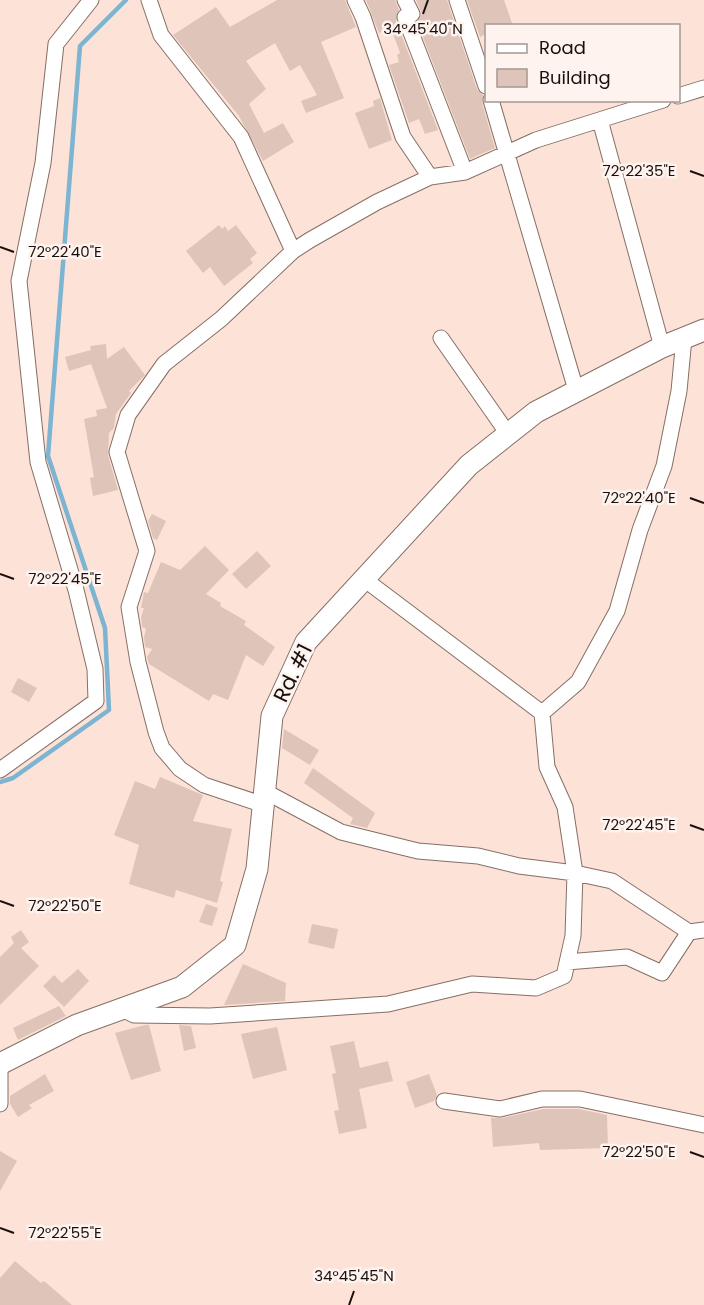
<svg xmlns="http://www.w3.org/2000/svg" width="704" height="1305" font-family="Poppins,sans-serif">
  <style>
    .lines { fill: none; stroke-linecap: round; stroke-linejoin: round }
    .stream { stroke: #7db4d1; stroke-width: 4.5 }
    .building { fill: #dec4b9 }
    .minor-casing { stroke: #866f65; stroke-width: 17 }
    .secondary-casing { stroke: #866f65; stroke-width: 23 }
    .minor { stroke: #fff; stroke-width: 15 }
    .secondary { stroke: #fff; stroke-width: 21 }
    .ticks { fill: none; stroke: #19100d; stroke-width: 2 }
    .labels { text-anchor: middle; stroke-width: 5; stroke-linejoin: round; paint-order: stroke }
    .street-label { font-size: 21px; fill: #19100d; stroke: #fef3ee }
    .ticks-label { font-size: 15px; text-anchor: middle; fill: #19100d; stroke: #fef3ee; stroke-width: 5; stroke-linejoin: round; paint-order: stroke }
  </style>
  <rect width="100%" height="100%" fill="#fde2d7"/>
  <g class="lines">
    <path class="stream" d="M 0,782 L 13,778 L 109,710 L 105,628 L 48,456 L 80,46 L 126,0"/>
  </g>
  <path class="building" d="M 277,0 L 345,0 L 356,27 L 321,42 L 344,98 L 306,113 L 301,101 L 317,95 L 300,65 L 290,71 L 275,43 L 246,61 L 266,89 L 249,104 L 264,133 L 283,123 L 294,142 L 263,161 L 239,116 L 173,35 L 216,7 L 230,27 Z
    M 366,0 L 395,0 L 399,10 L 396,21 L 438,130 L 425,134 L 419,119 L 409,123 L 389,65 L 399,62 L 397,55 L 400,53 L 391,28 L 379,33 Z
    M 416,0 L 447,0 L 477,89 L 483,95 L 482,103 L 495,148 L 472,158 L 470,159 L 417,22 L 422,14 Z
    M 467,0 L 504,0 L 513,26 L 486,26 L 486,34 L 480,37 Z
    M 380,98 L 392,140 L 369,149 L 355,113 L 374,106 L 373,101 Z
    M 219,225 L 222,229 L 225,226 L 228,231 L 236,225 L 257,253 L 250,259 L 253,263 L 224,286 L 210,267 L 203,273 L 186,251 Z
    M 106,344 L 107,359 L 124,347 L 145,375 L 129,391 L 131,393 L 116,414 L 114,428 L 109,433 L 108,455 L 118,490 L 93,496 L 90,478 L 94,477 L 84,419 L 97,416 L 96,410 L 107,408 L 91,364 L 69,371 L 65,357 L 91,350 L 90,346 Z
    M 152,514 L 166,521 L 157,540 L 153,538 L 148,521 Z
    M 205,546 L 229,570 L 206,594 L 221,603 L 220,606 L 246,621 L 244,625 L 275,647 L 263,666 L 246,655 L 228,700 L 213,694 L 209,701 L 149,664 L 147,657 L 152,649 L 145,647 L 144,637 L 146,629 L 142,627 L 141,617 L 144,608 L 141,608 L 144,592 L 148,593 L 161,562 L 180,570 Z
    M 257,551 L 271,566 L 246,589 L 232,574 Z
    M 18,678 L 37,688 L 29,702 L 11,692 Z
    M 284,729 L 319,750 L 310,765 L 282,748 Z
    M 313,768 L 375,813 L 367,828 L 350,824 L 353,818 L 304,783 Z
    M 160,777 L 203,795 L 193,821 L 232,829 L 220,881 L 223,882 L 217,903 L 176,890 L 174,898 L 129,884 L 139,845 L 114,835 L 135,781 L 155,789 Z
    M 206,904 L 218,908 L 212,926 L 199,922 Z
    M 312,924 L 338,929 L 334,949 L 308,943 Z
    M 21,930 L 29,942 L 21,948 L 39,966 L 0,1005 L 0,957 L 14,943 L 11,937 Z
    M 243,964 L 286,983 L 285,1001 L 224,1005 Z
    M 78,969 L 89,981 L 64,1007 L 43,986 L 54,975 L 62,983 Z
    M 59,1006 L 66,1016 L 18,1040 L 13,1028 Z
    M 145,1025 L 149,1025 L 161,1071 L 131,1080 L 115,1033 Z
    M 179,1025 L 191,1026 L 196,1048 L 184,1051 Z
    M 277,1027 L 287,1070 L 253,1079 L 241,1034 Z
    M 354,1041 L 360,1068 L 388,1061 L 393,1081 L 359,1089 L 367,1128 L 339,1134 L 334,1111 L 339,1110 L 332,1074 L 336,1073 L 330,1046 Z
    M 45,1074 L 54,1091 L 29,1105 L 32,1108 L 18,1117 L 10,1104 L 10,1096 Z
    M 429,1074 L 437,1095 L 434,1101 L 415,1108 L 406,1082 Z
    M 543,1109 L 579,1109 L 607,1115 L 608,1148 L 540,1150 L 539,1143 L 493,1147 L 491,1118 L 502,1118 Z
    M 0,1151 L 17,1161 L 0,1191 Z
    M 15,1261 L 41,1283 L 44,1281 L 72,1305 L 0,1305 L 0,1278 Z"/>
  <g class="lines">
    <defs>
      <path id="minor" d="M 149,0 L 161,35 L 241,137 L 293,251
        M 355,0 L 363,17 L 403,137 L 430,177
        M 405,0 L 412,14 L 405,17 L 465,172
        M 457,0 L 486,86
        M 678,96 L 704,88
        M 491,100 L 576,390
        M 600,120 L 662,347
        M 441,338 L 508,434
        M 364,579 L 542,713 L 547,767 L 565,807 L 575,873 L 612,881 L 689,932 L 704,930
        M 542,713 L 578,682 L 617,611 L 640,530 L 664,466 L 679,391 L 684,338
        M 0,770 L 96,701 L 95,669 L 76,590 L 38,462 L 19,281 L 43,163 L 56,44 L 91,0
        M 264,805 L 204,785 L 180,769 L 162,748 L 156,732 L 138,662 L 129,607 L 147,551 L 117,452 L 128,415 L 164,364 L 221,319 L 293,251 L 310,240 L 377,202 L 430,177 L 465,172 L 536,140 L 663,100
        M 567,962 L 627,957 L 662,973 L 689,932
        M 124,1010 L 134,1015 L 210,1016 L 388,1004 L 472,984 L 536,988 L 564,976 L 573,936 L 575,873 L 519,866 L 478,856 L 418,851 L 341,832 L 266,792
        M 0,1066 L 0,1104
        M 444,1101 L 500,1109 L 542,1099 L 580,1099 L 704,1125"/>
      <path id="secondary" d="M 0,1064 L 77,1025 L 182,987 L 235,945 L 257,869 L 272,716 L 306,642 L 469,465 L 536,412 L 662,347 L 704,330"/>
    </defs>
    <use href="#minor" class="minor-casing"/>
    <use href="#secondary" class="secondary-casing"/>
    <use href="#minor" class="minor"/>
    <use href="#secondary" class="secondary"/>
  </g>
  <path class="ticks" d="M 423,14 L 428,0M 690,171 L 704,176M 0,247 L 14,252M 690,498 L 704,503M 0,574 L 14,579M 690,825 L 704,830M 0,901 L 14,906M 690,1152 L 704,1157M 0,1228 L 14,1233M 349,1305 L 354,1291"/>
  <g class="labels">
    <g class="street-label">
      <text transform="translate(293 673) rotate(-64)" y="7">Rd. #1</text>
    </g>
  </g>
  <g class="ticks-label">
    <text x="423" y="34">34°45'40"N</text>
    <text x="639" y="176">72°22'35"E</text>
    <text x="65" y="257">72°22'40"E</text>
    <text x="639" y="503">72°22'40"E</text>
    <text x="65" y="584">72°22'45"E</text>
    <text x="639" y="830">72°22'45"E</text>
    <text x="65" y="911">72°22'50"E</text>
    <text x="639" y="1157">72°22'50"E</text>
    <text x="65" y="1238">72°22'55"E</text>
    <text x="354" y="1281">34°45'45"N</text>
  </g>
  <rect x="485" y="24" width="195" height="78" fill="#fef3ee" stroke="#a29894" stroke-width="1.5"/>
  <rect x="497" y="44" width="30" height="9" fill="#ffffff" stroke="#a29894" stroke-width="1.5"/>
  <text x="539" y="54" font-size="18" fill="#19100d">Road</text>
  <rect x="497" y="69" width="30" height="18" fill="#dec4b9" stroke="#a29894" stroke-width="1.5"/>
  <text x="539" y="84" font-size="18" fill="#19100d">Building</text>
</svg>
